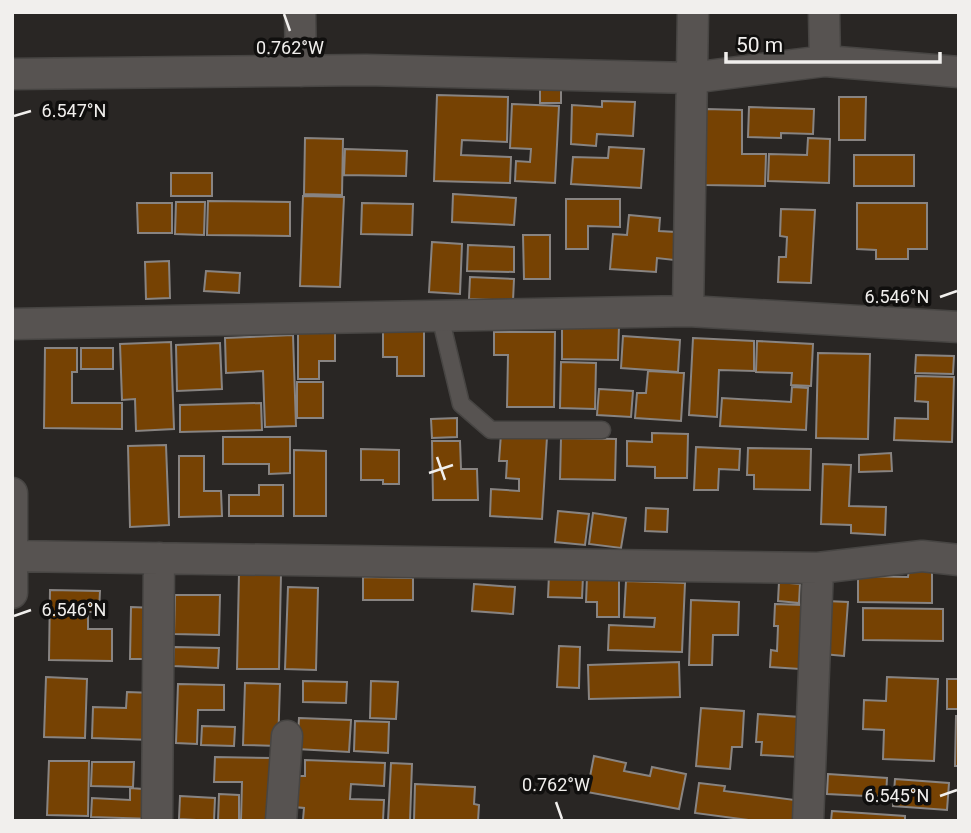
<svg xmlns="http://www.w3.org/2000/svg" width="971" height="833" font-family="Roboto,sans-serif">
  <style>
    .building { fill: #764203; stroke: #888482; stroke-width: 2 }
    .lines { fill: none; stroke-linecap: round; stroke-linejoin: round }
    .lane-casing { stroke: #474543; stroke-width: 19 }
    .street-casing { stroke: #474543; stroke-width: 33 }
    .lane { stroke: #575351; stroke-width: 16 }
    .street { stroke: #575351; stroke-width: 30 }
    .ticks { fill: none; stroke: #f1efed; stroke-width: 2.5 }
    .ticks-label { font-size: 18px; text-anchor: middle; fill: #f1efed; stroke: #100f0e; stroke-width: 7; stroke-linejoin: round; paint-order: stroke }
  </style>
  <rect width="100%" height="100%" fill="#292624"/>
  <path class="building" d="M 540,84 L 561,85 L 561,103 L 540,103 Z
    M 437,95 L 508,97 L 507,142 L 462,140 L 461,155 L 511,157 L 510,183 L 434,181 Z
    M 839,97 L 866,97 L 865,140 L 839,140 Z
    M 602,101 L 635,102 L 633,136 L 597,134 L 596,146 L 571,144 L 572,105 L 602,107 Z
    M 512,104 L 559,106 L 555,183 L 515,181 L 516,161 L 530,162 L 531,149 L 510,148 Z
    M 749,107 L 814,109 L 813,134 L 781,133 L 781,138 L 748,137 Z
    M 706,109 L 742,110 L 742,154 L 766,154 L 765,186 L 705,185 Z
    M 305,138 L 343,139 L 342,195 L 304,194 Z
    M 808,138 L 830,139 L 829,183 L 768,181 L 769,154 L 807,155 Z
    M 609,147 L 644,149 L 641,188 L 571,184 L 573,157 L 608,158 Z
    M 345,149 L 407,151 L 406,176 L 344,175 Z
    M 854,155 L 914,155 L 914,186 L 854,186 Z
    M 171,173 L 212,173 L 212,196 L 171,196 Z
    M 453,194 L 516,198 L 514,225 L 452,222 Z
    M 303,196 L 344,197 L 340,287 L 300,286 Z
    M 566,199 L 620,199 L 620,227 L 588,226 L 588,249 L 566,249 Z
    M 208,201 L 290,202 L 290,236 L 207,235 Z
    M 176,202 L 205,202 L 204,235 L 175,234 Z
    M 137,203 L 172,203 L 172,233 L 138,233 Z
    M 362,203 L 413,204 L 412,235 L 361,234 Z
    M 857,203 L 927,203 L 927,249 L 908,249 L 908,259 L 876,259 L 876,250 L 857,249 Z
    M 781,209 L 815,210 L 811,283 L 778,282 L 779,257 L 786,257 L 787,237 L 780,236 Z
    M 629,215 L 660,218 L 659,231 L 676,232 L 674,260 L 657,258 L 656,272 L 610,269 L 613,234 L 627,235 Z
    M 523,235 L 550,235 L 550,279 L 524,279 Z
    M 432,242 L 462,244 L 460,294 L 429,292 Z
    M 468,245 L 514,247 L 514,272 L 467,271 Z
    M 169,261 L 170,298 L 146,299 L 145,262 Z
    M 206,271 L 240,273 L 239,293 L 204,291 Z
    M 470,277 L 514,279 L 513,301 L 469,299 Z
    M 562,325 L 619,326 L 618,360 L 562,359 Z
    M 298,326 L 335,326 L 335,361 L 319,361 L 319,379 L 298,379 Z
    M 383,330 L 424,330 L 424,376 L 397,376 L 397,357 L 383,357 Z
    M 494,332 L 555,332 L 554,407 L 507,407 L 508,355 L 494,355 Z
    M 293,335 L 296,426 L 265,427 L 263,371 L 226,373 L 225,338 Z
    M 623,336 L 680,340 L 678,372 L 621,368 Z
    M 693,338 L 754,341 L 754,371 L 719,370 L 717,417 L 689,415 Z
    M 757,341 L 813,344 L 811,386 L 791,385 L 792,373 L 756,372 Z
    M 171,342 L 174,429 L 136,431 L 135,399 L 122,400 L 120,344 Z
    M 220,343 L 222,389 L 177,391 L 176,345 Z
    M 45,348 L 77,348 L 77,372 L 72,372 L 72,403 L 122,403 L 122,429 L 44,428 Z
    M 81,348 L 113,348 L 113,369 L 81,369 Z
    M 818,353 L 870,354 L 868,439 L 816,438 Z
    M 916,355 L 954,356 L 953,374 L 915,373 Z
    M 561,362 L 596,363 L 595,409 L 560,408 Z
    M 648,371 L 684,373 L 681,421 L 635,418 L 637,393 L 646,393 Z
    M 916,376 L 954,377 L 952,442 L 894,440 L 895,418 L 928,419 L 928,402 L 915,401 Z
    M 297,382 L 323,382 L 323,418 L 297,418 Z
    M 792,387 L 808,388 L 806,430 L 720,426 L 722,398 L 791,402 Z
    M 599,389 L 633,391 L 631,417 L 597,415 Z
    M 261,403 L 262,430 L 180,432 L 180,405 Z
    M 457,418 L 457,437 L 432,438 L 431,419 Z
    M 652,433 L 688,434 L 687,478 L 655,478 L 655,467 L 627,466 L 627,441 L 652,442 Z
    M 501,434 L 547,437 L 542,519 L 490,516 L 491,489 L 519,491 L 519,479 L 506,478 L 507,461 L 499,461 Z
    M 223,437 L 290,437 L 290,473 L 269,474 L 269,464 L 223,464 Z
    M 561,438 L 616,439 L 615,480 L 560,479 Z
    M 432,441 L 460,441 L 461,469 L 477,469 L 478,500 L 433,500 Z
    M 166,445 L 169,525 L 130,527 L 128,446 Z
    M 696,447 L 740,449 L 739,470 L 719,469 L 718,490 L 694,490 Z
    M 748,448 L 811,449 L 810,490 L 754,489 L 754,475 L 747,475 Z
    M 361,449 L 399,450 L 399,484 L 383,484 L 383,480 L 361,480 Z
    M 294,450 L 326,451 L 326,516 L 294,516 Z
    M 891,453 L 892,471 L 859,472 L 859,455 Z
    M 179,456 L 204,456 L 204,491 L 221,491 L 222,516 L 179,517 Z
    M 823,464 L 851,465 L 849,506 L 886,507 L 885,535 L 851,533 L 851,525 L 821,524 Z
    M 259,485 L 283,485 L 283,516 L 229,516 L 229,495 L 259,495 Z
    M 646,508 L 668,509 L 667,532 L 645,531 Z
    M 558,511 L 589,514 L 585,545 L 555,542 Z
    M 593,513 L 626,518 L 621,548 L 589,544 Z
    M 909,569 L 932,570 L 932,603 L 858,602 L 858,576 L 908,577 Z
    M 239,573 L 281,573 L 279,669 L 237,669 Z
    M 549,574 L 583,576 L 582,598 L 548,597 Z
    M 587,576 L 619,576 L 619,617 L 597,617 L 597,602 L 586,602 Z
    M 363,577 L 413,578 L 413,600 L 363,600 Z
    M 626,581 L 685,583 L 682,652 L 608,650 L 609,625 L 654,627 L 655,618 L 624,617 Z
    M 779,582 L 800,584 L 799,603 L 778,601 Z
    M 474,584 L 515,587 L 513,614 L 472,611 Z
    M 288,587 L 318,588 L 316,670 L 285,669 Z
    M 50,590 L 100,591 L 99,612 L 88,612 L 88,629 L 112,629 L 112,661 L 49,660 Z
    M 175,595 L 220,595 L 219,635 L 174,634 Z
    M 691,600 L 739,602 L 738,635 L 713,635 L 712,665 L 689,665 Z
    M 826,601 L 848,602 L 844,656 L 823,654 Z
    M 775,604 L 803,605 L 800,669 L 770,667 L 771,650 L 777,651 L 778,626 L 774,626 Z
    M 131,607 L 155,608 L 155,659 L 130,659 Z
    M 863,608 L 943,609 L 943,641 L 863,640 Z
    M 559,646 L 580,647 L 579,688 L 557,687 Z
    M 174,647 L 219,648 L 218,668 L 173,666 Z
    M 679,662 L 680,697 L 589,699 L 588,665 Z
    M 46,677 L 87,679 L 85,738 L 44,737 Z
    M 887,677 L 938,679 L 934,761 L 883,759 L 884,730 L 863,729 L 864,700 L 886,701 Z
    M 947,679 L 959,679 L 959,709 L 947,709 Z
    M 303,681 L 347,682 L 346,703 L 303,702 Z
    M 371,681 L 398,682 L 396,719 L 370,718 Z
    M 245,683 L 280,684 L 278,746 L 243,745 Z
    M 178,684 L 224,685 L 224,710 L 198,710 L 197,744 L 176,743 Z
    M 127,692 L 153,693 L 152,740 L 92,738 L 93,707 L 126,708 Z
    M 701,708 L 744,711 L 742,747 L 732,747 L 730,769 L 696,766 Z
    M 758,714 L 800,717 L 798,757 L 761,755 L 762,742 L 756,742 Z
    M 956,716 L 959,716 L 959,766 L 955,766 Z
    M 299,718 L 351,720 L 349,752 L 297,749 Z
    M 355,721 L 389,722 L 388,753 L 354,751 Z
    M 202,726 L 235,727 L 234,746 L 201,745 Z
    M 594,756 L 626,763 L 624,771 L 650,776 L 652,767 L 686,774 L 679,809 L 587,792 Z
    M 215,757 L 271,758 L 270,820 L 241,820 L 242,782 L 214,782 Z
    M 305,760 L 385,763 L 384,786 L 351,784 L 350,799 L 384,800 L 383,821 L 303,820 L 304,808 L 294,807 L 296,776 L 305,776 Z
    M 49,761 L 89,761 L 88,816 L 47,815 Z
    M 92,762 L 134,762 L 133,787 L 91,786 Z
    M 391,763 L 412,764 L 410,821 L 388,821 Z
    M 828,774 L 887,778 L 886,797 L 827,794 Z
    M 895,779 L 949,783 L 947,810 L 893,806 Z
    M 699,783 L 725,786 L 724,791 L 795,800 L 793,821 L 756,821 L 695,813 Z
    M 415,784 L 475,787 L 474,804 L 479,805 L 478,821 L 414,821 Z
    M 130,788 L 156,790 L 154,819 L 91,817 L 92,798 L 130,800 Z
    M 219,794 L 239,795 L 239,821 L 218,821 Z
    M 180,796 L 215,798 L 214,821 L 179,819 Z
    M 832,811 L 905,816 L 905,821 L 831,821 Z"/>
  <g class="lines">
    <defs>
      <path id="lane" d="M 440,316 L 461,404 L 491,430 L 602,430"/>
      <path id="street" d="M 300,12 L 301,71
        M 824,12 L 825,61
        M 12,74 L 366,70 L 691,78 L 825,61 L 959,72
        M 688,311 L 693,12
        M 12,324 L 688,311 L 959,327
        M 12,493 L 12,593
        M 12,556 L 818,568 L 922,556 L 959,560
        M 157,821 L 159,558
        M 281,821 L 287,736
        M 808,821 L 818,568"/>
    </defs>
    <use href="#lane" class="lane-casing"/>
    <use href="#street" class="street-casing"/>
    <use href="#lane" class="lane"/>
    <use href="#street" class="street"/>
  </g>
  <path class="ticks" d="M 284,14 L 290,31M 14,116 L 31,111M 940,297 L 957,291M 437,457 L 445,480M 429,473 L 453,465M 14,616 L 31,610M 940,796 L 957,790M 556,802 L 562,819"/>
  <g class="ticks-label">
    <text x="290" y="54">0.762°W</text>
    <text x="74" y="117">6.547°N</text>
    <text x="897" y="303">6.546°N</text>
    <text x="74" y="616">6.546°N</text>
    <text x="556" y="791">0.762°W</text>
    <text x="897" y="802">6.545°N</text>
  </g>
  <rect width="971" height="833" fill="none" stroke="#f1efed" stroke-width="28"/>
  <path d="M726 52v10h214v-10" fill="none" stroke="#f1efed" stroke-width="3.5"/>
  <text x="736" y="52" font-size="21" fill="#f1efed" stroke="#100f0e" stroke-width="5" paint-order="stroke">50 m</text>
</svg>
